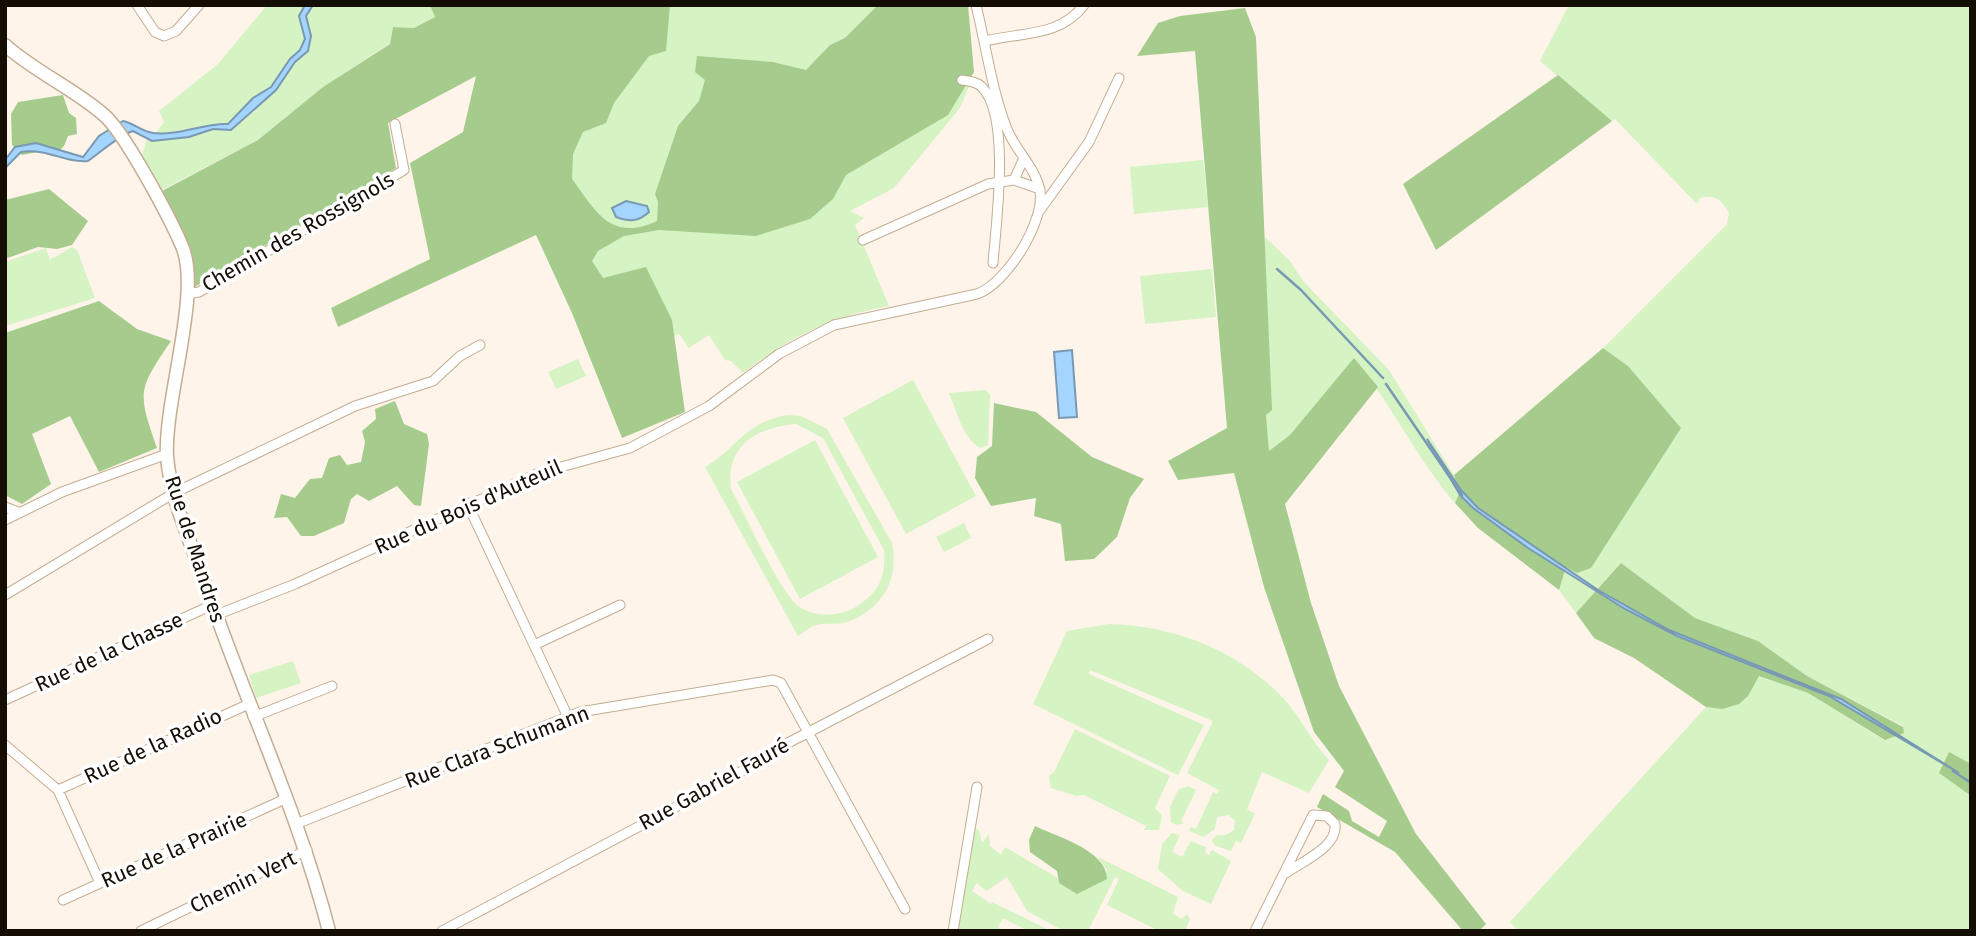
<svg xmlns="http://www.w3.org/2000/svg" width="1976" height="936" font-family="'Fira Sans',sans-serif">
  <style>
    .green { fill: #d5f3c3; fill-rule: evenodd }
    .forest { fill: #a6cc8d }
    .water { fill: #a4d5fe; stroke: #7999b3; stroke-width: 2 }
    .lines { fill: none; stroke-linecap: round; stroke-linejoin: round }
    .stream { stroke: #7999b3; stroke-width: 2.5 }
    .street-casing { stroke: #c3ad92; stroke-width: 11 }
    .secondary-casing { stroke: #c3ad92; stroke-width: 15 }
    .street { stroke: #fff; stroke-width: 9 }
    .secondary { stroke: #fff; stroke-width: 12 }
    .labels { text-anchor: middle; stroke-width: 7; stroke-linejoin: round; paint-order: stroke }
    .street-label { font-size: 21px; fill: #140d04; stroke: #fff }
  </style>
  <rect width="100%" height="100%" fill="#fef4e9"/>
  <path class="green" d="M 267,5 L 305,5 L 299,16 L 305,42 L 271,87 L 253,98 L 228,124 C 205,123 180,132 156,133 L 164,122 L 159,111 L 218,64 Z
    M 313,5 L 430,5 L 436,16 L 414,28 L 393,27 L 390,43 L 323,87 L 258,140 L 160,191 L 142,156 L 147,140 L 189,137 L 213,129 L 231,130 L 237,126 L 276,90 L 295,62 L 308,51 L 311,36 L 306,16 Z
    M 509,5 L 961,5 L 970,84 L 960,108 L 894,188 L 850,211 L 864,218 L 855,225 L 889,306 C 832,316 788,338 743,373 L 731,361 L 725,360 L 709,335 L 689,348 L 679,334 L 674,336 L 594,288 Z
    M 1569,5 L 1971,5 L 1971,764 L 1939,773 L 1971,796 L 1971,931 L 1518,931 L 1510,922 L 1706,707 C 1732,711 1747,698 1758,675 L 1808,693 L 1884,740 L 1903,726 L 1807,676 L 1758,641 L 1695,618 L 1621,563 L 1576,613 L 1559,590 L 1628,366 L 1603,348 L 1727,224 L 1729,213 C 1722,200 1715,194 1700,198 L 1697,204 L 1615,119 L 1612,121 L 1540,61 Z
    M 1203,160 L 1208,207 L 1134,214 L 1130,167 Z
    M 1265,237 L 1290,261 L 1303,281 L 1389,370 L 1454,475 L 1459,494 L 1455,503 C 1416,458 1392,404 1354,359 L 1290,435 L 1269,451 L 1266,415 Z
    M 72,247 L 77,250 L 95,298 L 5,326 L 5,262 L 46,248 L 50,260 Z
    M 1212,269 L 1216,317 L 1145,324 L 1140,276 Z
    M 578,359 L 586,376 L 556,389 L 548,372 Z
    M 913,380 L 976,496 L 906,534 L 843,418 Z
    M 986,390 L 990,395 L 988,445 L 981,448 C 964,442 956,409 949,393 Z
    M 789,415 L 801,416 L 827,429 L 892,543 C 899,578 884,607 850,621 C 839,626 828,622 817,625 C 811,626 804,632 798,636 L 705,467 C 738,448 745,421 789,415 ZM 796,424 L 823,438 L 884,550 C 886,572 881,589 863,602 C 845,617 817,619 798,606 C 779,591 745,514 731,489 C 725,446 757,427 796,424 Z
    M 815,440 L 878,557 L 800,599 L 737,482 Z
    M 964,523 L 971,538 L 944,552 L 936,537 Z
    M 1109,624 C 1175,626 1238,650 1284,699 C 1301,718 1312,742 1329,760 L 1309,793 L 1262,772 L 1247,809 L 1255,814 L 1241,843 L 1236,841 L 1231,851 L 1214,845 L 1212,840 L 1217,835 L 1226,835 L 1234,830 L 1235,821 L 1229,815 L 1217,817 L 1215,829 L 1204,837 L 1189,831 L 1191,827 L 1196,829 L 1213,792 L 1217,794 L 1219,790 L 1187,773 L 1213,721 L 1090,670 L 1089,674 L 1204,725 L 1178,775 L 1033,704 L 1067,631 Z
    M 293,661 L 301,683 L 256,698 L 249,675 Z
    M 1075,729 L 1170,776 L 1155,808 L 1162,816 L 1159,830 L 1144,830 L 1146,826 L 1084,795 L 1077,796 L 1051,788 L 1049,776 L 1054,772 Z
    M 1188,786 L 1196,790 L 1181,821 L 1184,823 L 1176,825 L 1171,822 L 1170,807 L 1178,790 Z
    M 974,828 L 979,830 L 982,843 L 989,834 L 990,846 L 1001,855 L 1005,847 L 1058,878 L 1059,883 L 1099,880 L 1107,870 L 1098,857 L 1178,897 L 1173,914 L 1182,919 L 1187,914 L 1190,919 L 1185,931 L 1159,931 L 1107,905 L 1119,879 L 1115,877 L 1088,931 L 1064,931 L 1027,911 L 1007,877 L 986,891 L 977,883 L 972,891 L 991,904 L 992,902 L 1051,931 L 1028,931 L 1003,918 L 998,927 L 1004,931 L 956,931 Z
    M 1172,833 L 1180,835 L 1172,852 L 1182,857 L 1191,841 L 1206,847 L 1205,853 L 1209,855 L 1212,850 L 1231,861 L 1211,904 L 1183,891 L 1158,869 L 1162,844 Z"/>
  <path class="forest" d="M 430,5 L 670,5 L 666,51 L 649,56 L 614,103 L 606,123 L 583,132 L 573,154 L 572,179 C 597,213 611,242 657,221 L 658,202 L 655,194 L 678,126 L 699,101 L 705,80 L 695,72 L 697,56 L 773,62 L 806,70 L 830,45 L 845,38 L 878,5 L 968,5 L 974,72 L 948,115 L 846,175 L 833,199 L 810,219 L 756,236 L 659,230 L 624,236 L 598,251 L 592,261 L 603,278 L 646,267 L 672,320 L 685,412 L 622,438 L 572,313 L 536,235 L 338,327 L 331,308 L 430,259 L 410,163 L 463,132 L 476,76 L 388,123 L 396,168 L 193,288 L 186,239 L 162,191 L 258,140 L 323,87 L 390,44 L 393,27 L 414,28 L 435,17 Z
    M 1245,8 L 1256,37 L 1272,410 L 1266,415 L 1269,451 L 1290,435 L 1354,358 L 1378,387 L 1285,504 L 1311,603 L 1339,686 L 1416,834 L 1486,924 L 1479,931 L 1463,931 L 1395,852 L 1317,807 L 1323,794 L 1349,811 L 1352,821 L 1379,837 L 1387,821 L 1335,787 L 1344,771 L 1314,732 L 1264,587 L 1234,473 L 1178,480 L 1168,461 L 1227,428 L 1195,51 L 1137,56 L 1158,23 L 1180,16 Z
    M 1558,75 L 1612,121 L 1436,250 L 1403,184 Z
    M 63,95 L 69,113 L 76,118 L 77,134 L 68,136 L 64,146 L 54,156 L 38,152 L 22,155 L 12,145 L 11,114 L 18,102 Z
    M 49,189 L 88,221 L 72,245 L 57,249 L 38,247 L 5,259 L 5,200 Z
    M 99,301 L 137,329 L 171,341 C 138,390 137,391 157,448 L 99,472 L 70,416 L 32,434 L 51,484 L 22,504 L 5,495 L 5,333 Z
    M 1603,348 L 1628,366 L 1681,428 L 1591,568 L 1577,573 L 1566,567 L 1559,590 L 1478,528 L 1455,503 L 1459,494 L 1454,475 Z
    M 395,401 L 404,424 L 427,434 L 429,444 L 421,506 L 414,505 L 397,486 L 369,501 L 357,494 L 351,499 L 344,523 L 314,536 L 301,536 L 287,517 L 274,518 L 281,494 L 295,498 L 310,479 L 322,478 L 329,458 L 340,455 L 347,465 L 361,462 L 365,442 L 362,431 L 376,419 L 375,409 Z
    M 994,403 L 1036,412 L 1092,457 L 1144,479 L 1130,498 L 1117,537 L 1094,559 L 1065,561 L 1061,524 L 1034,516 L 1036,498 L 991,506 L 975,478 L 977,457 L 992,446 Z
    M 1621,563 L 1695,618 L 1758,641 L 1807,676 L 1903,727 L 1904,733 L 1885,740 L 1808,693 L 1759,676 L 1748,696 L 1739,704 L 1722,709 L 1706,707 L 1634,658 L 1594,638 L 1576,613 Z
    M 1949,752 L 1971,764 L 1971,796 L 1939,773 Z
    M 1035,826 C 1057,837 1107,850 1107,879 L 1077,894 L 1059,883 L 1057,871 L 1030,852 L 1029,840 Z"/>
  <path class="water" d="M 305,5 L 313,5 L 306,16 L 311,36 L 308,51 L 295,62 L 276,90 L 231,130 L 213,129 L 189,137 L 152,141 L 133,131 C 118,136 101,152 88,161 C 63,163 49,148 21,152 L 5,168 L 5,160 L 15,147 L 36,143 L 83,157 L 99,136 L 123,121 C 134,123 142,132 153,133 C 180,136 202,123 228,124 L 253,98 L 271,87 L 290,59 L 300,50 L 305,39 L 299,16 Z
    M 626,201 L 647,206 L 649,212 C 638,222 630,222 616,217 L 612,208 Z
    M 1072,350 L 1077,417 L 1059,418 L 1054,352 Z
    M 1427,439 L 1461,490 L 1478,508 L 1598,590 L 1669,630 L 1841,699 L 1959,773 L 1829,696 L 1677,636 L 1625,609 L 1528,548 L 1473,508 L 1460,495 Z"/>
  <g class="lines">
    <path class="stream" d="M 1277,269 L 1301,290 L 1383,378
      M 1386,384 L 1462,495
      M 1953,771 L 1971,783"/>
    <defs>
      <path id="street" d="M 137,5 L 155,32 L 164,36 L 176,31 L 199,5
        M 985,41 C 1022,32 1060,37 1084,5
        M 962,80 C 969,81 977,82 982,87 C 1011,117 996,223 993,263
        M 1014,180 L 1040,189
        M 1040,210 L 1089,142 L 1119,78
        M 863,240 L 988,184 L 1014,180 L 1024,158
        M 187,294 L 199,292 L 404,170 L 395,124
        M 467,503 L 568,717
        M 5,507 L 18,512
        M 5,520 L 62,492 L 167,454
        M 5,595 L 174,493 L 355,406 L 433,381 L 460,356 L 480,345
        M 216,615 L 295,584 L 539,473 L 630,448 L 709,406 L 779,354 L 834,325 L 977,294 C 1006,284 1045,222 1040,191 C 1036,168 1015,150 1007,129 C 992,91 986,46 976,5
        M 534,645 L 620,605
        M 5,700 L 212,605
        M 253,717 L 332,686
        M 5,745 L 58,790 L 100,883
        M 58,790 L 249,704
        M 296,824 L 580,712 L 773,680 L 781,683 L 905,909
        M 63,900 L 285,799
        M 141,931 L 307,850
        M 442,931 L 734,776 L 784,745 L 988,639
        M 953,931 L 977,787
        M 1255,931 L 1313,815 L 1327,816 L 1335,824 C 1338,847 1303,861 1286,873"/>
      <path id="secondary" d="M 5,45 C 35,72 73,88 104,115 C 125,133 170,218 182,246 C 202,292 164,400 167,456 C 170,497 189,538 203,577 C 243,696 298,810 329,931"/>
    </defs>
    <use href="#street" class="street-casing"/>
    <use href="#secondary" class="secondary-casing"/>
    <use href="#street" class="street"/>
    <use href="#secondary" class="secondary"/>
  </g>
  <g class="labels">
    <g class="street-label">
      <text transform="translate(298 232) rotate(-30)" y="7">Chemin des Rossignols</text>
      <text transform="translate(468 507) rotate(-24)" y="7">Rue du Bois d'Auteuil</text>
      <text transform="translate(195 549) rotate(72)" y="7">Rue de Mandres</text>
      <text transform="translate(109 652) rotate(-25)" y="7">Rue de la Chasse</text>
      <text transform="translate(153 746) rotate(-25)" y="7">Rue de la Radio</text>
      <text transform="translate(497 747) rotate(-21)" y="7">Rue Clara Schumann</text>
      <text transform="translate(714 784) rotate(-29)" y="7">Rue Gabriel Fauré</text>
      <text transform="translate(174 850) rotate(-24)" y="7">Rue de la Prairie</text>
      <text transform="translate(243 882) rotate(-26)" y="7">Chemin Vert</text>
    </g>
  </g>
  <rect width="1976" height="936" fill="none" stroke="#140d04" stroke-width="14"/>
</svg>
